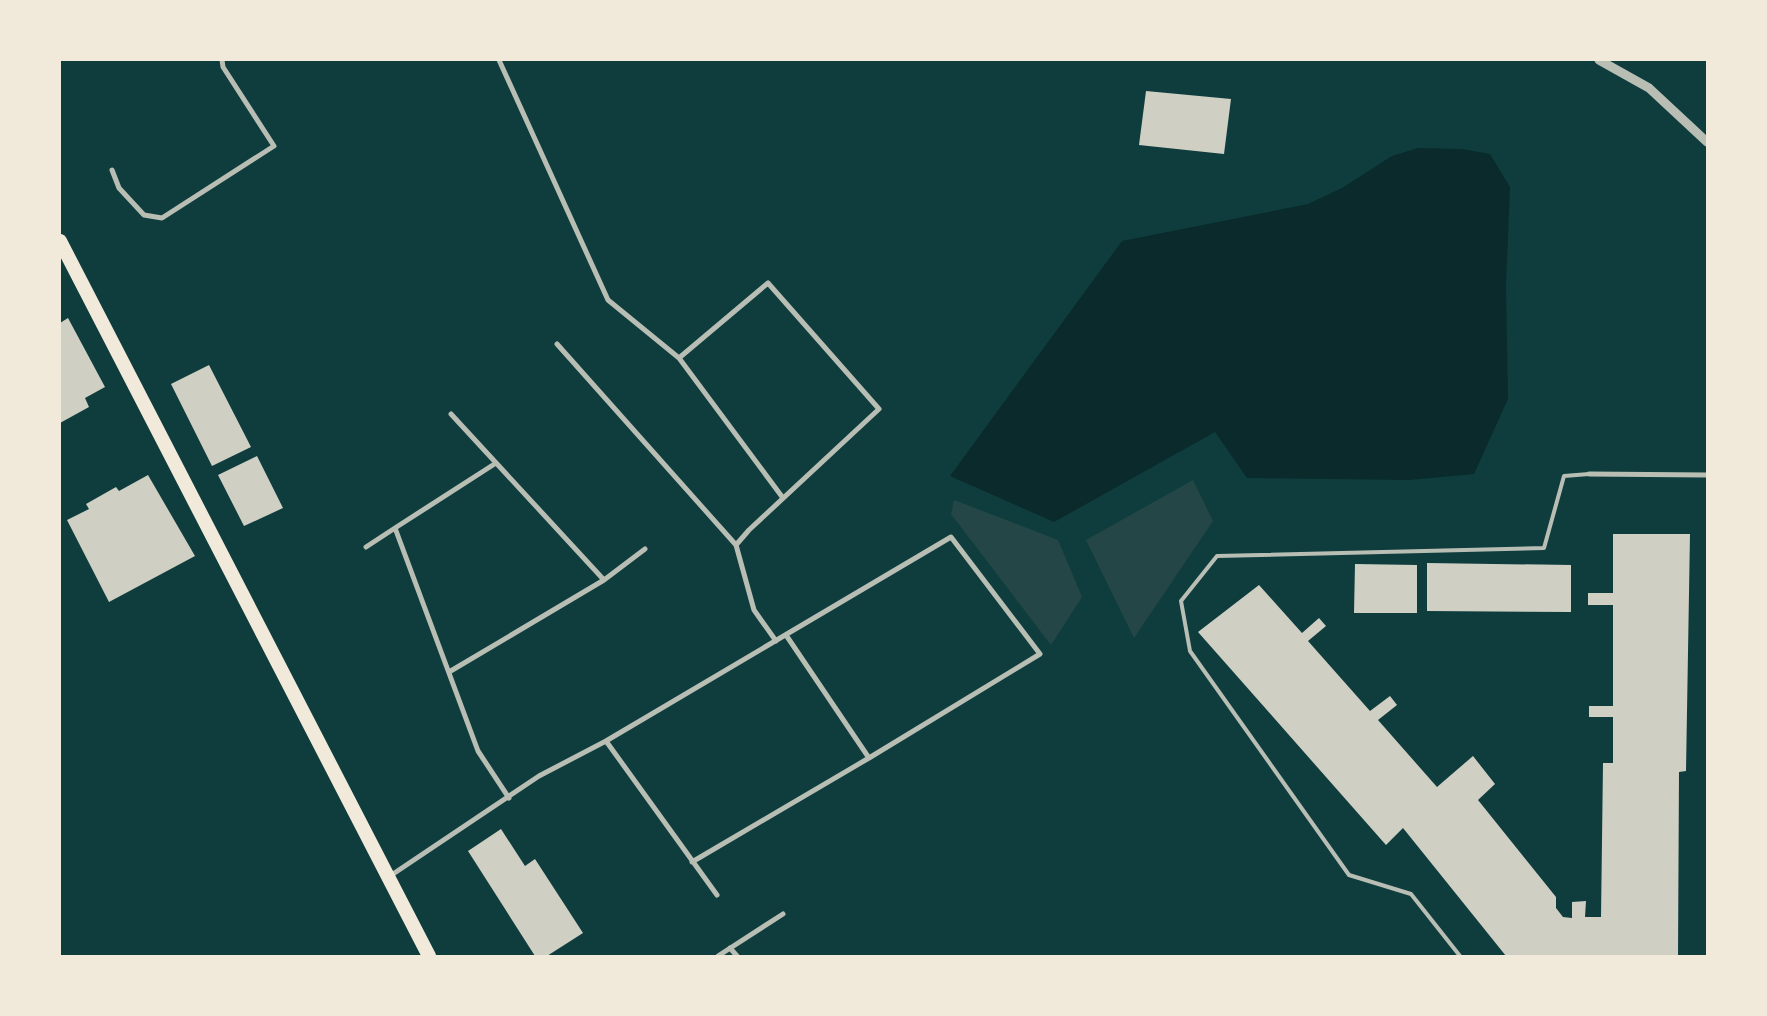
<svg xmlns="http://www.w3.org/2000/svg" width="1767" height="1016" font-family="Rubik,sans-serif">
  <style>
    .green { fill: #244646 }
    .water { fill: #0a2a2b }
    .building { fill: #cfcfc3 }
    .lines { fill: none; stroke-linecap: round; stroke-linejoin: round }
    .service { stroke: #b8beb3; stroke-width: 4 }
    .minor { stroke: #b8beb3; stroke-width: 5 }
    .tertiary { stroke: #b8beb3; stroke-width: 9 }
    .trunk { stroke: #f1e9da; stroke-width: 14 }
  </style>
  <rect width="100%" height="100%" fill="#0f3d3e"/>
  <path class="green" d="M 1193,480 L 1213,521 L 1134,638 L 1086,540 Z
    M 954,500 L 1058,540 L 1082,597 L 1051,645 L 951,514 Z"/>
  <path class="water" d="M 1418,148 L 1462,149 L 1490,154 L 1510,187 L 1506,285 L 1508,399 L 1474,474 L 1409,480 L 1247,478 L 1215,432 L 1054,522 L 950,476 L 1122,241 L 1308,204 L 1342,188 L 1392,156 Z"/>
  <path class="building" d="M 1146,91 L 1231,99 L 1224,154 L 1139,145 Z
    M 68,318 L 105,387 L 85,398 L 89,407 L 60,423 L 60,323 Z
    M 209,365 L 251,447 L 212,466 L 171,384 Z
    M 257,456 L 283,508 L 244,526 L 218,475 Z
    M 148,475 L 195,556 L 109,602 L 67,520 L 89,509 L 86,504 L 116,487 L 119,491 Z
    M 1613,534 L 1690,534 L 1686,771 L 1679,772 L 1678,956 L 1506,956 L 1403,828 L 1386,845 L 1198,632 L 1259,585 L 1302,633 L 1319,618 L 1326,626 L 1308,641 L 1370,711 L 1390,696 L 1397,705 L 1378,720 L 1437,787 L 1473,756 L 1495,784 L 1478,800 L 1556,897 L 1556,908 L 1563,917 L 1572,918 L 1572,902 L 1586,901 L 1585,917 L 1601,917 L 1603,763 L 1613,763 L 1613,717 L 1589,717 L 1589,706 L 1613,706 L 1613,605 L 1588,605 L 1588,593 L 1613,593 Z
    M 1427,563 L 1571,565 L 1571,612 L 1427,611 Z
    M 1355,564 L 1417,565 L 1417,613 L 1354,613 Z
    M 501,829 L 525,866 L 535,859 L 583,933 L 547,956 L 535,956 L 468,851 Z"/>
  <g class="lines">
    <path class="service" d="M 1460,956 L 1411,894 L 1349,875 L 1190,651 L 1181,601 L 1217,556 L 1544,548 L 1564,476 L 1589,474"/>
    <path class="minor" d="M 499,60 L 608,300 L 679,358 L 783,498
      M 112,170 L 119,188 L 144,215 L 162,218 L 274,146 L 223,67 L 222,60
      M 557,344 L 736,545
      M 679,358 L 768,283 L 879,409 L 749,530 L 736,545 L 754,610 L 776,641
      M 451,414 L 604,580
      M 496,463 L 395,528 L 478,751 L 509,798
      M 1589,474 L 1707,475
      M 366,547 L 395,528
      M 786,635 L 869,758
      M 449,672 L 604,580 L 645,549
      M 606,741 L 717,895
      M 390,876 L 539,776 L 606,741 L 951,537 L 1040,654 L 869,758 L 692,862
      M 730,948 L 737,956
      M 718,956 L 783,914"/>
    <path class="tertiary" d="M 1599,60 L 1649,88 L 1707,142"/>
    <path class="trunk" d="M 60,241 L 429,956"/>
  </g>
  <rect width="1767" height="1016" fill="none" stroke="#f1e9da" stroke-width="122"/>
</svg>
